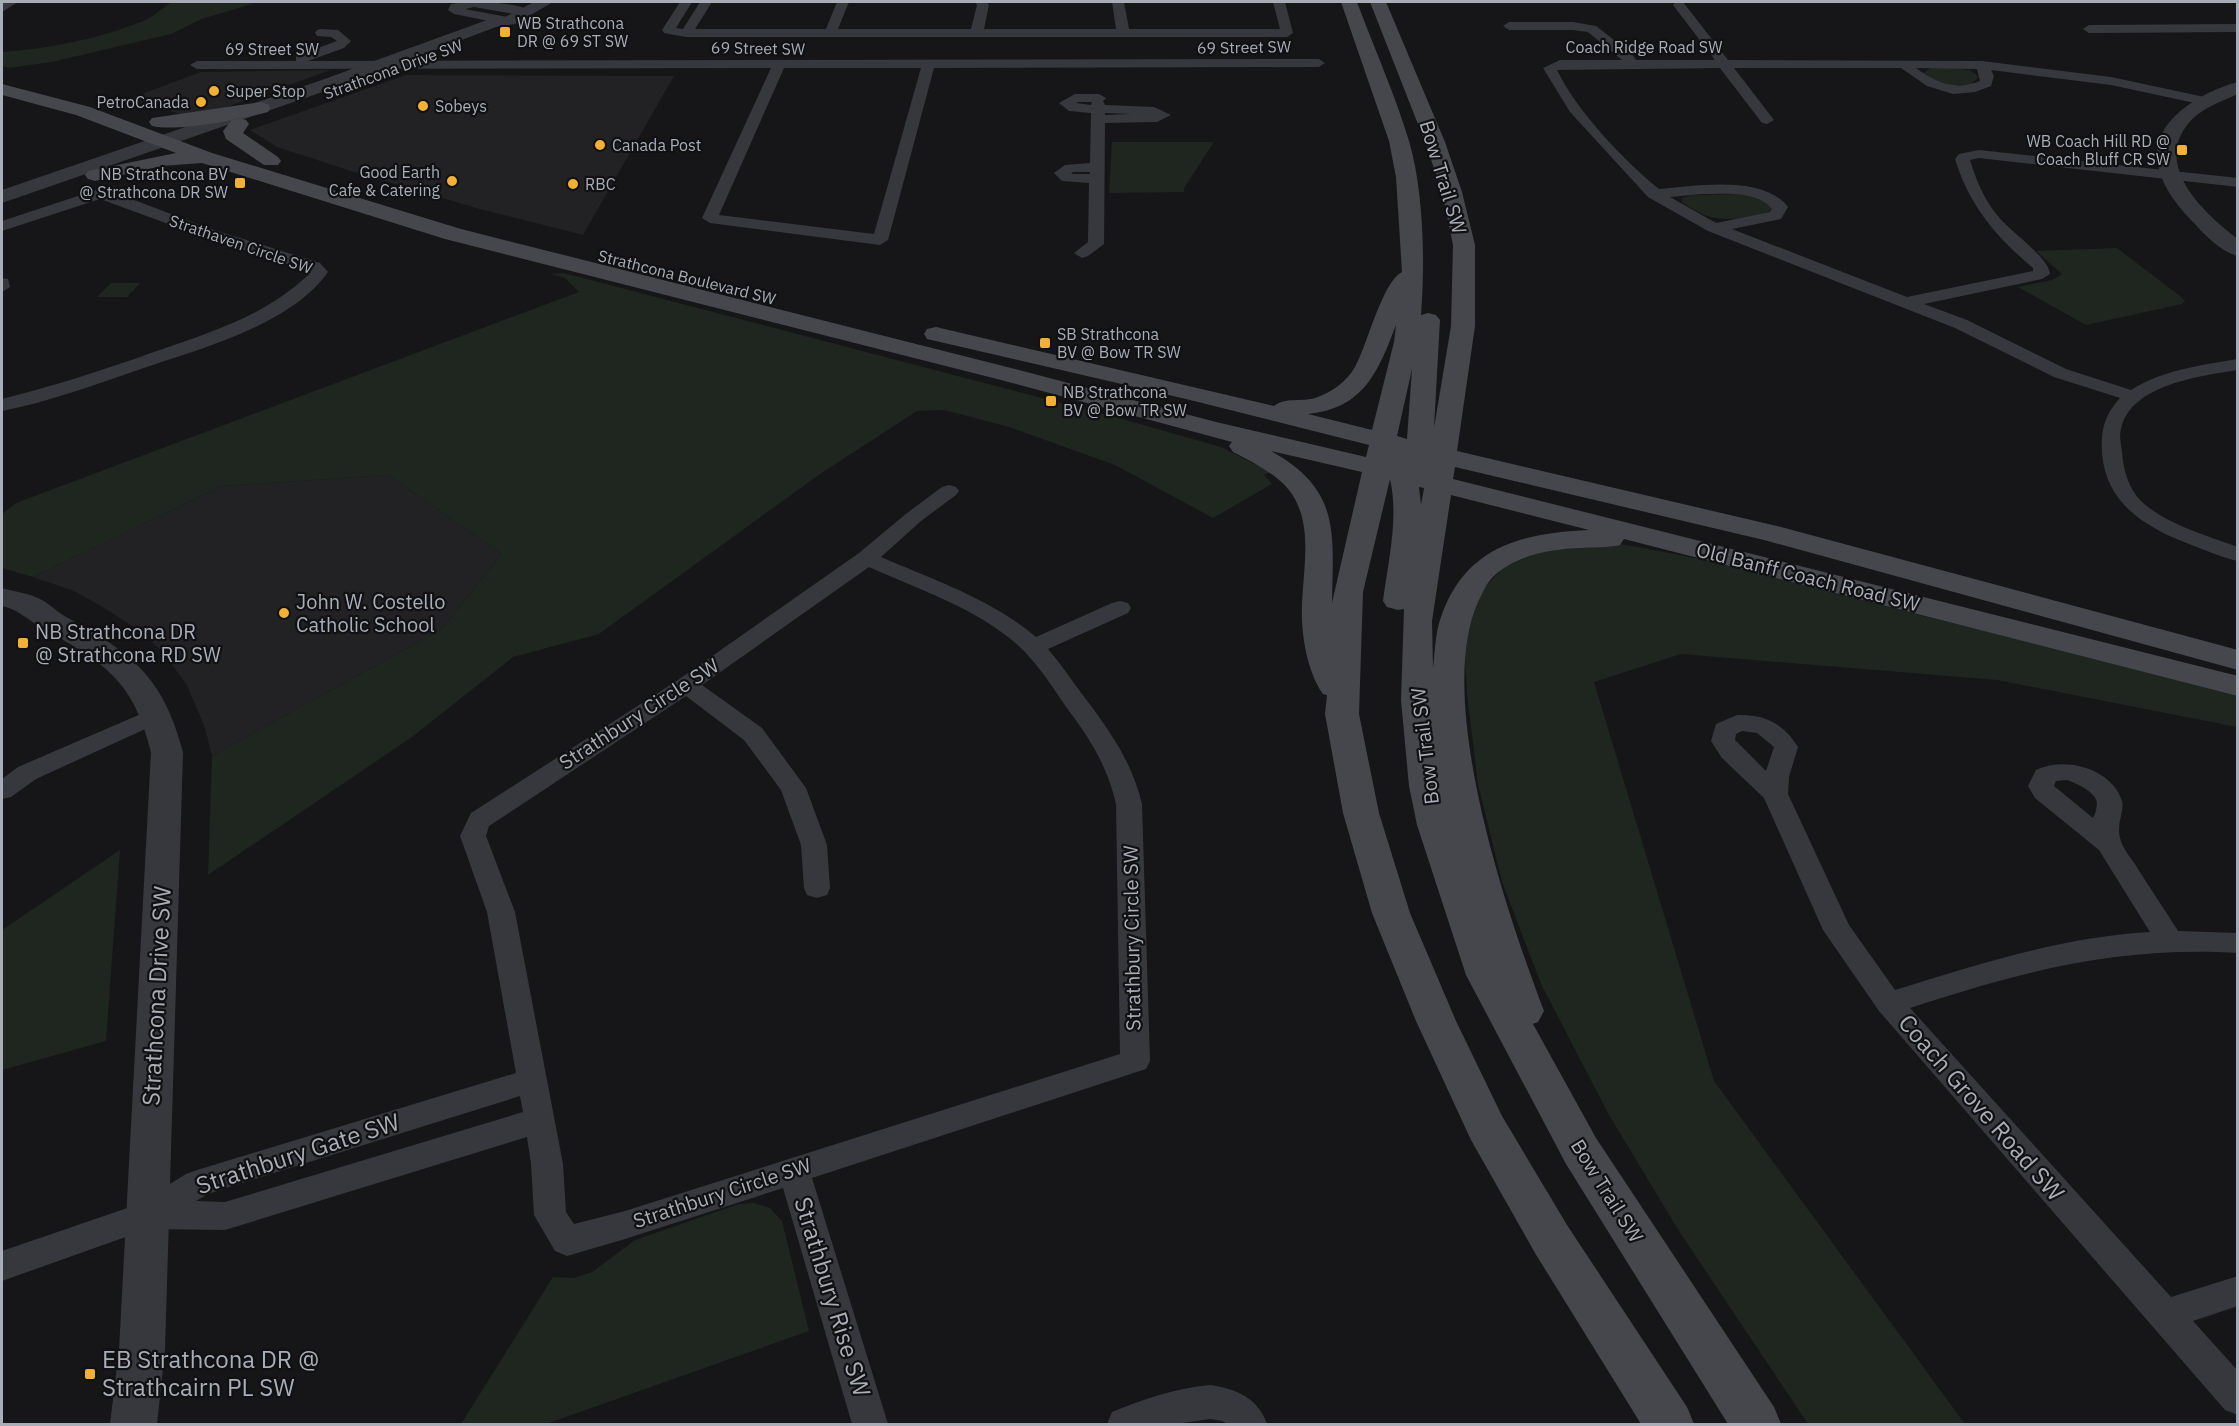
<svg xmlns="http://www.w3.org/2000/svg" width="2239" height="1426" font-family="'IBM Plex Sans',sans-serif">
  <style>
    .built { fill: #222225 }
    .green { fill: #1e261f }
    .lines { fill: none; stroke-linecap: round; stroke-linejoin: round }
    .minor { fill: #37383d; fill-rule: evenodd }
    .tertiary { fill: #37383d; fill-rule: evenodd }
    .secondary { fill: #45474d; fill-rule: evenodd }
    .poi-dot { fill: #f2b134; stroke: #111113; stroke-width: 2 }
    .labels { text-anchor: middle; stroke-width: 4.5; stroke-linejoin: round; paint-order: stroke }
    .far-poi-label { font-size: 16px; fill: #a8adb8; stroke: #111113; text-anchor: start }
    .far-street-label { font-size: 16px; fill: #a8adb8; stroke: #111113 }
    .street-label { font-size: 20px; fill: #a8adb8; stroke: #111113 }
    .poi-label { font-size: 20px; fill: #a8adb8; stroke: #111113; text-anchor: start }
    .near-street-label { font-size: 24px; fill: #a8adb8; stroke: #111113 }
    .near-poi-label { font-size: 24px; fill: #a8adb8; stroke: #111113; text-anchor: start }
  </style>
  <rect width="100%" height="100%" fill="#161618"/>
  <path class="built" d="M 331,70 L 221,109 L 184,115 L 128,99 L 201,72 Z
    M 406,75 L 674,76 L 583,235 L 480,209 L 354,172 L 277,147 L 250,130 Z
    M 388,475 L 502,554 L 442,629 L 212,756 L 205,728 L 187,685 L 162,651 L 138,630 L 101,606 L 74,591 L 33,577 L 222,486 Z"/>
  <path class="green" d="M 172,2 L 259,2 L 201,19 L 171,34 L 52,62 L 9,68 L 2,66 L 2,52 C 48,49 97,39 141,22 C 152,18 162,8 172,2 Z
    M 1931,68 C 1946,68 1969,65 1979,77 L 1970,85 L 1942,85 L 1923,73 Z
    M 1112,142 L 1214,142 L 1184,188 L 1184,192 L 1109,193 Z
    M 1744,194 L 1763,198 L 1774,208 C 1767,214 1761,214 1752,216 C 1722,222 1707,220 1682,202 L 1682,198 L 1693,195 Z
    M 2117,248 L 2180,296 L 2185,301 L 2182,304 L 2086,325 L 2018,287 L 2052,280 L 2062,274 L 2036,251 Z
    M 564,273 L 1115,417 L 1221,447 L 1270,472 L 1264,475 L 1272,484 L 1213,518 L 1115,465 L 1009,427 L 944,410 L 917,411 L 820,474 L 599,634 L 513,657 L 412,737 L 208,875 L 212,756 L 442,629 L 502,554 L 388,475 L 222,486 L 33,577 L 2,568 L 2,514 L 16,503 L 579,292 L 565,278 L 552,274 Z
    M 111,283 L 140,283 L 127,297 L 97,297 Z
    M 1613,543 C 1706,557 1796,584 1888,607 C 2004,637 2121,663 2237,691 L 2237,727 L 1997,680 L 1681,654 L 1594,682 L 1714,1081 L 1965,1424 L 1808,1424 L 1679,1231 L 1609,1115 L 1541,984 L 1502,882 L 1478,784 L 1467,694 L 1464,641 L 1474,598 L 1511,560 L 1534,550 Z
    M 120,850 L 106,1041 L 2,1070 L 2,930 Z
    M 754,1203 L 770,1208 L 782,1221 L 809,1331 L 546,1424 L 461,1424 L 553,1277 L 574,1278 L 592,1272 L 635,1240 L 739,1204 Z"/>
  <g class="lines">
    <path class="minor" d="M 464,2 C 480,2 520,2 532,12 L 526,16 L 474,7 L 465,9 L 513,18 L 515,21 L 509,25 L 454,14 L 448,10 L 451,4 Z
      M 680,2 L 692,2 L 676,28 L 683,29 L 700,2 L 712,2 L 695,29 L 826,29 L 837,2 L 849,2 L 838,29 L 971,29 L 977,5 L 975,2 L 987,2 L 989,5 L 984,29 L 1116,29 L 1112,2 L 1124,2 L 1129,29 L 1280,29 L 1273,2 L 1285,2 L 1293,33 L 1287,37 L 686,37 L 664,33 L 662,30 Z
      M 1675,2 L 1683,2 L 1728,60 L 1982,61 L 2111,77 L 2209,98 L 2211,101 L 2209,104 L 2204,105 L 2111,85 L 1991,70 L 1994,76 L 1991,86 L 1975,92 L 1953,94 L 1927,86 L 1901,68 L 1734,68 L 1774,120 L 1767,124 L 1762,123 L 1720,68 L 1557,70 C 1576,110 1624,161 1659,189 C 1695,186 1763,174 1788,207 L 1781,219 L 1732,229 L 1907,297 L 2033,271 L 2033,268 C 1996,237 1969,205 1955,159 L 1959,154 L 1979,150 L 2238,178 L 2238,187 L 1979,158 L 1970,160 C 1976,180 1984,199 1997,215 C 2010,232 2048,256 2050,274 L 2042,279 L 1924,304 L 1967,320 L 2066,369 L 2131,390 C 2162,370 2202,365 2238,359 L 2238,370 C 2201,376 2131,384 2121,429 C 2119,436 2121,444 2122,452 C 2123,469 2129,490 2142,502 C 2168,525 2205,535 2238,547 L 2238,561 C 2223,558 2208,551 2194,546 C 2149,529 2106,506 2102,453 C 2101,430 2104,416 2120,398 L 2054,377 L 1955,328 L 1708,231 L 1648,197 L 1570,112 L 1543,68 L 1560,60 L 1622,60 L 1588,32 L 1573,30 L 1509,30 L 1503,26 L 1509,22 L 1573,22 L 1596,26 L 1632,54 L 1636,60 L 1715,60 L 1673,5 ZM 1916,68 L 1977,69 L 1980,81 C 1956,91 1936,83 1916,68 ZM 1701,194 C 1724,194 1757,190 1772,209 L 1770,212 L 1716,223 L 1670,197 Z
      M 2238,24 L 2238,32 L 2089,33 L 2083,29 L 2089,25 Z
      M 321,29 L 338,30 L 351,41 L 344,48 L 308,61 L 1319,59 L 1325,63 L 1319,67 L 934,68 L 888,240 L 880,245 L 710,223 L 702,218 L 771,68 L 197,69 L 190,65 L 197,61 L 296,61 L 296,56 L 337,41 L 331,37 L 317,36 L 315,33 L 317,30 ZM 784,68 L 921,68 L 874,234 L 719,215 Z
      M 1075,94 L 1099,94 L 1106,98 L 1103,101 L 1105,105 L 1154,107 L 1171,115 L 1157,122 L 1105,123 L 1104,244 L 1088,256 L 1082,258 L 1074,253 L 1088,242 L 1089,183 L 1062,181 L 1054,173 L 1065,165 L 1090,163 L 1091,113 L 1069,111 L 1059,103 ZM 1078,102 L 1092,102 L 1091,105 L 1076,103 ZM 1105,113 L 1131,114 L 1105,115 ZM 1073,172 L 1090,172 L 1090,174 L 1071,174 Z
      M 99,189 L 121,195 L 205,227 L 320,263 L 328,272 C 290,326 198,349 138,370 C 94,385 48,402 2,411 L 2,399 C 53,386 104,370 154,352 C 210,333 268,315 311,272 L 193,233 L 100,199 L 2,231 L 2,221 Z
      M 2,278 L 8,279 L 10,287 L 2,292 Z
      M 949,485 L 956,487 L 959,491 L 956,495 L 921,521 L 881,557 C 934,580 991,599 1036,637 L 1112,603 L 1120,601 L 1128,603 L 1131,608 L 1128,613 L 1048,649 C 1061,664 1072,681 1085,698 C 1110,731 1132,762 1142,804 L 1150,1061 L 1146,1069 L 812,1178 L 888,1424 L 852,1424 L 783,1188 L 625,1239 L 567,1256 L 555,1251 L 534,1215 L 531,1164 L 527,1137 L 225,1230 L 148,1229 L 2,1281 L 2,1251 L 136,1205 L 186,1174 L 197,1170 L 516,1073 L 487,912 L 460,836 L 471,813 L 678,680 L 859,553 L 907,513 L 942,487 ZM 869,567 C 922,591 983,610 1025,652 C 1042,670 1055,691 1069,711 C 1091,740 1108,768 1116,804 L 1120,1054 L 625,1211 L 574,1224 L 566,1212 L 563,1164 L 515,912 L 486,836 L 489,826 L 686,696 L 744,740 L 781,790 L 801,845 L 804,888 L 807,895 L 817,898 L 827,895 L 830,888 L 827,845 L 806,788 L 762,728 L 702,685 ZM 520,1096 L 523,1112 L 225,1202 L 196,1201 L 208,1194 L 229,1187 Z
      M 157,707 L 165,710 L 169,715 L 165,720 L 36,779 L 11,797 L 2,799 L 2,779 L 18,767 Z
      M 1737,715 C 1765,714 1784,724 1798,747 L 1789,777 L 1788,794 L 1849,925 L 1895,990 C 1979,964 2062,937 2150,932 L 2099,850 L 2035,798 L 2028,786 L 2036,770 C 2064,756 2112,768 2122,801 C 2125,811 2115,825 2121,841 C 2124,851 2133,860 2138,869 C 2151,890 2165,910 2178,931 L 2238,933 L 2238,953 C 2117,946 2024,971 1910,1008 L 2171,1297 L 2238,1276 L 2238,1306 L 2193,1321 L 2238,1371 L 2238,1415 L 2225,1410 L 1879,1011 L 1823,930 L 1764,798 L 1722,758 L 1711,741 L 1716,724 ZM 1742,731 L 1757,733 L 1774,747 L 1766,771 L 1735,740 L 1736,734 ZM 2067,780 C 2076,783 2096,792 2097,803 C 2097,808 2095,814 2093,818 L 2054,786 L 2056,781 Z
      M 1210,1385 C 1237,1389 1258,1398 1267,1424 L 1228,1424 L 1222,1421 L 1210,1419 L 1175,1424 L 1107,1424 L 1112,1412 C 1144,1399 1176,1388 1210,1385 Z"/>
    <path class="tertiary" d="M 2,2 L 18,2 L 2,12 Z
      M 534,2 L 553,2 L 515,24 L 496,27 L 331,89 L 2,203 L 2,190 L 319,81 L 487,20 L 505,17 Z
      M 2238,82 L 2238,94 C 2220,102 2199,109 2187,125 C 2154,168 2206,215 2238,239 L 2238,256 C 2221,252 2205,235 2194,223 C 2178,207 2162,187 2158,164 C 2149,121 2203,91 2238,82 Z
      M 2,588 C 15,592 30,593 42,600 C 51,605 58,613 68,618 C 133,653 164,679 183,752 L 165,1350 L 157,1424 L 110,1424 L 119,1350 L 151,752 C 134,682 106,664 46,630 C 28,621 22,611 2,606 Z"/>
    <path class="secondary" d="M 1341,2 L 1357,2 C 1374,48 1395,94 1409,141 C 1424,192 1425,262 1421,315 L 1428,313 L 1436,315 L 1440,320 L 1434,428 L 1451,326 L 1453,245 L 1442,192 L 1425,142 L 1370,2 L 1386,2 L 1445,142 L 1462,192 L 1475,245 L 1475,326 L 1457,451 L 1781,527 L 2238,650 L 2238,670 L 1764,540 L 1455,467 L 1453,479 L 2238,676 L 2238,696 L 1624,539 L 1620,545 C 1607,548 1593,547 1580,548 C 1551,549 1517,555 1495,575 C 1486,583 1483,592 1478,602 C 1434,700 1507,914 1544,1011 L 1538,1022 L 1533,1024 L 1596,1138 L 1774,1407 L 1781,1424 L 1728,1424 L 1566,1164 L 1466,975 L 1417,825 L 1409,786 L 1401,700 L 1404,609 L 1398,610 L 1387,607 L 1383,601 C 1388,562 1399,518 1390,479 L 1363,592 L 1359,714 L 1379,813 L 1410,913 L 1456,1021 L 1502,1116 L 1567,1225 L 1687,1407 L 1694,1424 L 1641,1424 L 1535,1253 L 1471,1140 L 1416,1021 L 1372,913 L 1343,813 L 1325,714 L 1327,695 L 1323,694 C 1309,674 1303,644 1302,620 C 1300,579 1317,526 1289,490 C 1275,473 1252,462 1233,452 L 1229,446 L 1232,442 L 1001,380 L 445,239 L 202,163 L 162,166 L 95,181 L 88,179 L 85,175 L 88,171 L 176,153 L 76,115 L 2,95 L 2,84 L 90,107 L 212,153 L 461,229 L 1019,370 L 1216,422 L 1366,457 L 1369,445 L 1186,399 L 927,339 L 924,334 L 927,329 L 936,327 L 1274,406 C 1285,397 1302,402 1315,398 C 1331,393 1347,381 1355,367 C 1367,346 1382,282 1402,272 L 1396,177 L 1389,141 ZM 1396,325 L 1394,342 L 1372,430 L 1308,414 C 1364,408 1378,372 1396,325 ZM 1412,369 L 1407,439 L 1397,436 ZM 1271,451 L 1362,472 L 1332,603 C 1333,532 1341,490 1271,451 ZM 1419,487 L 1424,488 L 1421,505 ZM 1451,495 L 1589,530 C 1521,533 1465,547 1441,617 C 1435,633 1435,652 1433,668 L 1432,621 Z
      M 261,102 L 268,104 L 270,108 L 268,112 C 241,119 178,132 152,126 L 149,122 L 152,118 Z
      M 239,118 L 246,120 L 249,124 L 243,133 L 278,157 L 281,161 L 278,165 L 264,165 L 226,139 L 223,131 L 232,120 Z"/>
  </g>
  <g class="poi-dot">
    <rect x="499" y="26" width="12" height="12" rx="3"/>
    <circle cx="214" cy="91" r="6"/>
    <circle cx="201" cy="102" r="6"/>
    <circle cx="423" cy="106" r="6"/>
    <circle cx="600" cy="145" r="6"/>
    <rect x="2176" y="144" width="12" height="12" rx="3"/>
    <circle cx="452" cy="181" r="6"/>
    <rect x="234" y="177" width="12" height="12" rx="3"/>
    <circle cx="573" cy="184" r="6"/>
    <rect x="1039" y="337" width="12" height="12" rx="3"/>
    <rect x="1045" y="395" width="12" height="12" rx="3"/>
    <circle cx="284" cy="613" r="6"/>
    <rect x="17" y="637" width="12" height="12" rx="3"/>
    <rect x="84" y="1368" width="12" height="12" rx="3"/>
  </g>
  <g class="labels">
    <g class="far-poi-label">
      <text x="517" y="29">WB Strathcona<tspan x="517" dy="18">DR @ 69 ST SW</tspan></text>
      <text x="226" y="97">Super Stop</text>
      <text x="189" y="108" text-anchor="end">PetroCanada</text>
      <text x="435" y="112">Sobeys</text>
      <text x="2170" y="147" text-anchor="end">WB Coach Hill RD @<tspan x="2170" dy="18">Coach Bluff CR SW</tspan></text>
      <text x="612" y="151">Canada Post</text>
      <text x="440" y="178" text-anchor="end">Good Earth<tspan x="440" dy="18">Cafe &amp; Catering</tspan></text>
      <text x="228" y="180" text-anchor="end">NB Strathcona BV<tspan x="228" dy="18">@ Strathcona DR SW</tspan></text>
      <text x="585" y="190">RBC</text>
      <text x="1057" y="340">SB Strathcona<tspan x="1057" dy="18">BV @ Bow TR SW</tspan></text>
      <text x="1063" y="398">NB Strathcona<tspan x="1063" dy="18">BV @ Bow TR SW</tspan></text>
    </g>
    <g class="far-street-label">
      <text transform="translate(1244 47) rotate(-1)" y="6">69 Street SW</text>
      <text x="1644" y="53">Coach Ridge Road SW</text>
      <text transform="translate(758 48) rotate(1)" y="6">69 Street SW</text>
      <text x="272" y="55">69 Street SW</text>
      <text transform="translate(393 69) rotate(-20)" y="6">Strathcona Drive SW</text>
      <text transform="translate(241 244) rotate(19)" y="6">Strathaven Circle SW</text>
      <text transform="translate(687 277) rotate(14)" y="6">Strathcona Boulevard SW</text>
    </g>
    <g class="street-label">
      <text transform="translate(1443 177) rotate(73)" y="7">Bow Trail SW</text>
      <text transform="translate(1808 577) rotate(14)" y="7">Old Banff Coach Road SW</text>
      <text transform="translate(639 714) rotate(-33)" y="7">Strathbury Circle SW</text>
      <text transform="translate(1425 746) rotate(-97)" y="7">Bow Trail SW</text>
      <text transform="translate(1132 938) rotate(-91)" y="7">Strathbury Circle SW</text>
      <text transform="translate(1607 1191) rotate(58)" y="7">Bow Trail SW</text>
      <text transform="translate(722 1193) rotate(-18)" y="7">Strathbury Circle SW</text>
    </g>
    <g class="poi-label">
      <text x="296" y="609">John W. Costello<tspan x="296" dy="23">Catholic School</tspan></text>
      <text x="35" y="639">NB Strathcona DR<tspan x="35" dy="23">@ Strathcona RD SW</tspan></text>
    </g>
    <g class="near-street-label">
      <text transform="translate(157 996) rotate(-87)" y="8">Strathcona Drive SW</text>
      <text transform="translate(1981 1108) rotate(49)" y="8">Coach Grove Road SW</text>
      <text transform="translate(298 1154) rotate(-18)" y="8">Strathbury Gate SW</text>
      <text transform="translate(832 1297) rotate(73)" y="8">Strathbury Rise SW</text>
    </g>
    <g class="near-poi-label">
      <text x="102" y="1368">EB Strathcona DR @<tspan x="102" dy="28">Strathcairn PL SW</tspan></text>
    </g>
  </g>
  <rect width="2239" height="1426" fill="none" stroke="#a8adb8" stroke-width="6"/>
</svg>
